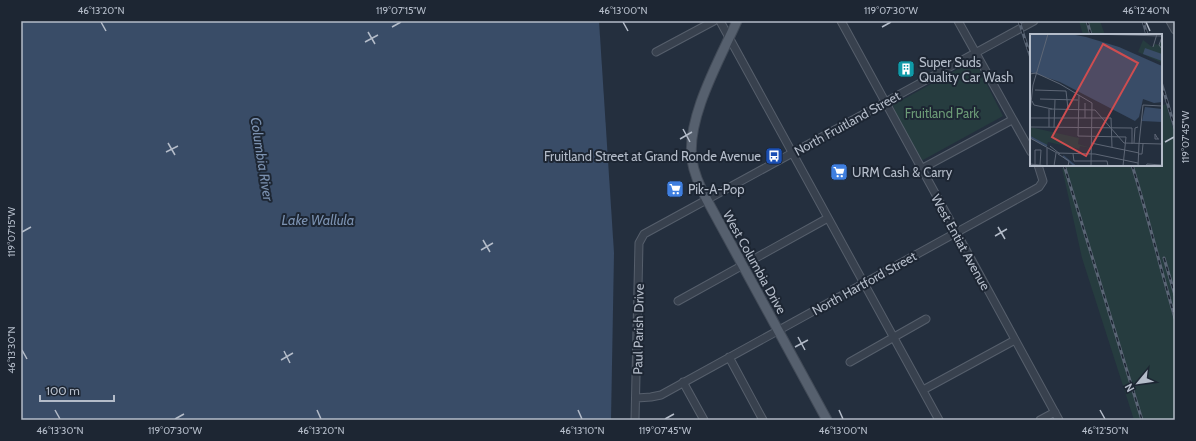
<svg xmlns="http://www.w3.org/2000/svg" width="1196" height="441" font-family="Cabin,sans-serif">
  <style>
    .green { fill: #263c3f }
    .water { fill: #394c67 }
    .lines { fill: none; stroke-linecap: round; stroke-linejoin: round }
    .minor-casing { stroke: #565f6c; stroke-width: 9 }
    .major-casing { stroke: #414a57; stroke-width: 11 }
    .minor { stroke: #38414e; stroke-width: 7 }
    .major { stroke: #56606e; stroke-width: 9 }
    .rail-casing { stroke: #5a6575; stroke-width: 3 }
    .rail { stroke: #1d2633; stroke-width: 1.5; stroke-dasharray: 4.5; stroke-linecap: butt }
    .ticks { fill: none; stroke: #b4bcc9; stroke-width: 1.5 }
    .labels { text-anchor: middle; stroke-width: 4; stroke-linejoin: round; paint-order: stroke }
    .poi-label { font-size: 13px; fill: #b4bcc9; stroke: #1d2633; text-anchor: start }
    .park-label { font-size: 13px; fill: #6b9a76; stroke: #1d2633 }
    .street-label { font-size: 13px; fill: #b4bcc9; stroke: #1d2633 }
    .water-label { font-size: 14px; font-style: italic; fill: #7c92b1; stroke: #1d2633 }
    .inset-river { fill: none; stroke: #394c67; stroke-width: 2 }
    .inset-road { fill: none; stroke: #5e6776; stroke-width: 1 }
    .view { fill: #ce4d50; fill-opacity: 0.15; stroke: #ce4d50; stroke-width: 2 }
    .inset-edge { fill: none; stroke: #b4bcc9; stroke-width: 2 }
    .neatline { fill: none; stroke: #b4bcc9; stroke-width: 1.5 }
    .ticks-label { font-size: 10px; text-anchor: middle; fill: #b4bcc9 }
  </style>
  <rect width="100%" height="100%" fill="#242f3e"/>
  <path class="green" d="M 1079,21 L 1100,21 L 1105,35 L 1083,35 Z
    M 971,62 L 976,63 L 1003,116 L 923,160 L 921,159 L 895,114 L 893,105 Z
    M 1166,104 L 1175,135 L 1175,420 L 1134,420 L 1082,258 L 1062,168 L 1067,165 L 1161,165 L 1161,106 Z"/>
  <path class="water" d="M 21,21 L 599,21 L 614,253 L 611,420 L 21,420 Z"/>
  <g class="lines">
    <defs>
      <path id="minor" d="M 720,21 L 939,420
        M 841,21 L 1059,420
        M 958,21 L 1031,152
        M 1170,21 L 1175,30
        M 656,52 L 714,21
        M 921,169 L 1012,120
        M 678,301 L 828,218
        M 729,357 L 763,420
        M 850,362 L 926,319
        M 683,382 L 704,420
        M 923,390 L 1015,340
        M 637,398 L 651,397 L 661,395 L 1039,187 L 1043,181 L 1038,165
        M 635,420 L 639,243 L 644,234 L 1034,21
        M 1040,420 L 1055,412"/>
      <path id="major" d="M 737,21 C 720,59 686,118 692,160 C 694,174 700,187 707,200 L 827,420"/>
    </defs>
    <use href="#minor" class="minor-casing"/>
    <use href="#major" class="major-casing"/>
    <use href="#minor" class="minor"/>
    <use href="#major" class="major"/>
    <defs>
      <path id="rail" d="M 1019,21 L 1031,58
        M 1087,21 L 1091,35
        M 1143,21 L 1147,35
        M 1161,82 L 1175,128
        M 1064,165 L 1142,420
        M 1132,165 C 1148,216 1160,267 1175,318
        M 1164,258 L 1175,295"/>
    </defs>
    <use href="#rail" class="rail-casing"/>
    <use href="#rail" class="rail"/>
  </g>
  <path class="ticks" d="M 101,22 L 106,31M 623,22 L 628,31M 1146,22 L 1150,31M 392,27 L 401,22M 882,27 L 891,22M 368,32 L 375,44M 365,42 L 378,35M 683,129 L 690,142M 680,139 L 692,132M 1165,142 L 1174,137M 168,143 L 175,155M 166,152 L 178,146M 998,227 L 1005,239M 22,232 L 31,227M 995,236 L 1007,229M 483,240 L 490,252M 481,250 L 493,243M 798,337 L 805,350M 795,347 L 808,340M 22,350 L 27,359M 284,351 L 290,363M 281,360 L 293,353M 55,410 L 60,419M 317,410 L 321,419M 578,410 L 582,419M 839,410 L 843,419M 1100,410 L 1105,419M 175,419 L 184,414M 665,419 L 674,414"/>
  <defs>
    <symbol id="building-square" viewBox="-11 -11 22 22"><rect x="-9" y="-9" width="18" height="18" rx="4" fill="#0f9aa8" stroke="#1d2633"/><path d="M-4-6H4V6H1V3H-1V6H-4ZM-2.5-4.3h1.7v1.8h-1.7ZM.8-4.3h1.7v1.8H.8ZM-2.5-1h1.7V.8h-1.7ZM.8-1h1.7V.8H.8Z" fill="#fff"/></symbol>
    <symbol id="bus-square" viewBox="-11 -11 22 22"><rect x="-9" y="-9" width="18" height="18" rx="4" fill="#1a4fb4" stroke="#1d2633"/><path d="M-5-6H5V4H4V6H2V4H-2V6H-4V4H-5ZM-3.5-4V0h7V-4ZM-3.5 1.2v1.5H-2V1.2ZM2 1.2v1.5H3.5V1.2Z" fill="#fff"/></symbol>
    <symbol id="supermarket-square" viewBox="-11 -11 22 22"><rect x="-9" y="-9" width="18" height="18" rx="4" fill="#3f7fe0" stroke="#1d2633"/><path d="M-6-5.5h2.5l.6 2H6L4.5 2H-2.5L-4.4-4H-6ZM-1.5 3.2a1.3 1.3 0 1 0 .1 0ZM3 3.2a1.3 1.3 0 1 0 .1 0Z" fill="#fff"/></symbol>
  </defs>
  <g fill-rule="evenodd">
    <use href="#building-square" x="896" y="59" width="20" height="20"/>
    <use href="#bus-square" x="764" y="146" width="20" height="20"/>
    <use href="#supermarket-square" x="829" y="162" width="20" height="20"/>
    <use href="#supermarket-square" x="665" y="179" width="20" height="20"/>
  </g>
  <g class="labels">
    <g class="poi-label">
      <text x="919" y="67">Super Suds<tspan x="919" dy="15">Quality Car Wash</tspan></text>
      <text x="761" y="161" text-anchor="end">Fruitland Street at Grand Ronde Avenue</text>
      <text x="852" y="177">URM Cash &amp; Carry</text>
      <text x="688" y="194">Pik-A-Pop</text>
    </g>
    <g class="park-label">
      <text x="942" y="118">Fruitland Park</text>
    </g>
    <g class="street-label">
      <text transform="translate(847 123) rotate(-29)" y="5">North Fruitland Street</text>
      <text transform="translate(961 242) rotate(61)" y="5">West Entiat Avenue</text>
      <text transform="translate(755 262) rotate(61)" y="5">West Columbia Drive</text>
      <text transform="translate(864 283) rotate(-29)" y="5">North Hartford Street</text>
      <text transform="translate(638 329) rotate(-89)" y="5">Paul Parish Drive</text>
    </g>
    <g class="water-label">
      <text transform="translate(262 159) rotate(81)" y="5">Columbia River</text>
      <text x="318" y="225">Lake Wallula</text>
    </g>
  </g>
  <g transform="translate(1030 34)">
    <rect width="132" height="132" fill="#242f3e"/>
    <path d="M 132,4 L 132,29 L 108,18 L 113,6 L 122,13 L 124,10 L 129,11 ZM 0,93 L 49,104 L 48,110 L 61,114 L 50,112 L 49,115 L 18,108 L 17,111 L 0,102 Z" fill="#263c3f"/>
    <path d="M 0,0 L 40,0 L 56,3 L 89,13 L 132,32 L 132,68 L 124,69 L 113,65 L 109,83 L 105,87 L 30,48 L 0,38 ZM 115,14 L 132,20 L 132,27 L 113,20 ZM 115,73 L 132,75 L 132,88 L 112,87 Z" fill="#394c67"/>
    <path class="inset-river" d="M 0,103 L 17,112M 33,122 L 45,132"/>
    <path class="inset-road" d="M 60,0 L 132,2M 132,3 L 129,11 L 132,15M 123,13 L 127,0M 0,40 L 6,39 L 30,50 L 62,69 L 61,132M 5,56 L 36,57 L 38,75M 49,61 L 48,102 L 96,103 L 93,132M 10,65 L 48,66M 2,67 L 4,71 L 22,75M 20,75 L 65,76 L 94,109 L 132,110M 0,78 L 3,51 L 18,0M 0,84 L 81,84 L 82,113M 55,84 L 55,69M 0,93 L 102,94 L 102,110M 19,93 L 19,75M 24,93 L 25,66M 0,104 L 27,119 L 65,120 L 108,129M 128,105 L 125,100 L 125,105 L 129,105M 61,109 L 109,119M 104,109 L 105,94 L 108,93M 109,110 L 113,71 L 132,72M 20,112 L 30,120M 28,120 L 39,127 L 38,132M 43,120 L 44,127 L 77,127 L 78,132M 109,120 L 112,120 L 113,110M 0,130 L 18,132M 5,131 L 5,116 L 11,116 L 10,131M 17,132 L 17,114M 24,132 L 26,119M 108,132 L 109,110M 116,132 L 117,130 L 132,131"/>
    <path class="view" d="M 73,10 L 108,29 L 56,122 L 22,103 Z"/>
    <rect width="132" height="132" class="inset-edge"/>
  </g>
  <rect width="1196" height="441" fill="none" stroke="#1d2633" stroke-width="44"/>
  <g transform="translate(1138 383) rotate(241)" stroke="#1d2633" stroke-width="3" paint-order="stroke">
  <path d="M0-3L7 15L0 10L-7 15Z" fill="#b4bcc9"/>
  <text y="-6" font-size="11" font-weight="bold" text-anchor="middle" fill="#b4bcc9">N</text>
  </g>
  <path d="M40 395v6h74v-6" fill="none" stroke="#b4bcc9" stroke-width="2"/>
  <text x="46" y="395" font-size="12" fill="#b4bcc9" stroke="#1d2633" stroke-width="3" paint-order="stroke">100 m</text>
  <rect x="22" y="22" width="1152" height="397" class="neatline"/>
  <g class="ticks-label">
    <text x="101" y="14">46°13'20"N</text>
    <text x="401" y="14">119°07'15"W</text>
    <text x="623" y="14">46°13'00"N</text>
    <text x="891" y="14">119°07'30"W</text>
    <text x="1146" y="14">46°12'40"N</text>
    <text transform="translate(1185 137) rotate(-90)" y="4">119°07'45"W</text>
    <text transform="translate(11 232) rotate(-90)" y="4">119°07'15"W</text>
    <text transform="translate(11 350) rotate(-90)" y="4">46°13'30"N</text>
    <text x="60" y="434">46°13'30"N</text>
    <text x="175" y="434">119°07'30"W</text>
    <text x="321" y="434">46°13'20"N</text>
    <text x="582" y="434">46°13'10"N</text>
    <text x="665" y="434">119°07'45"W</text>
    <text x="843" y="434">46°13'00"N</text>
    <text x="1105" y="434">46°12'50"N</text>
  </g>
</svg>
